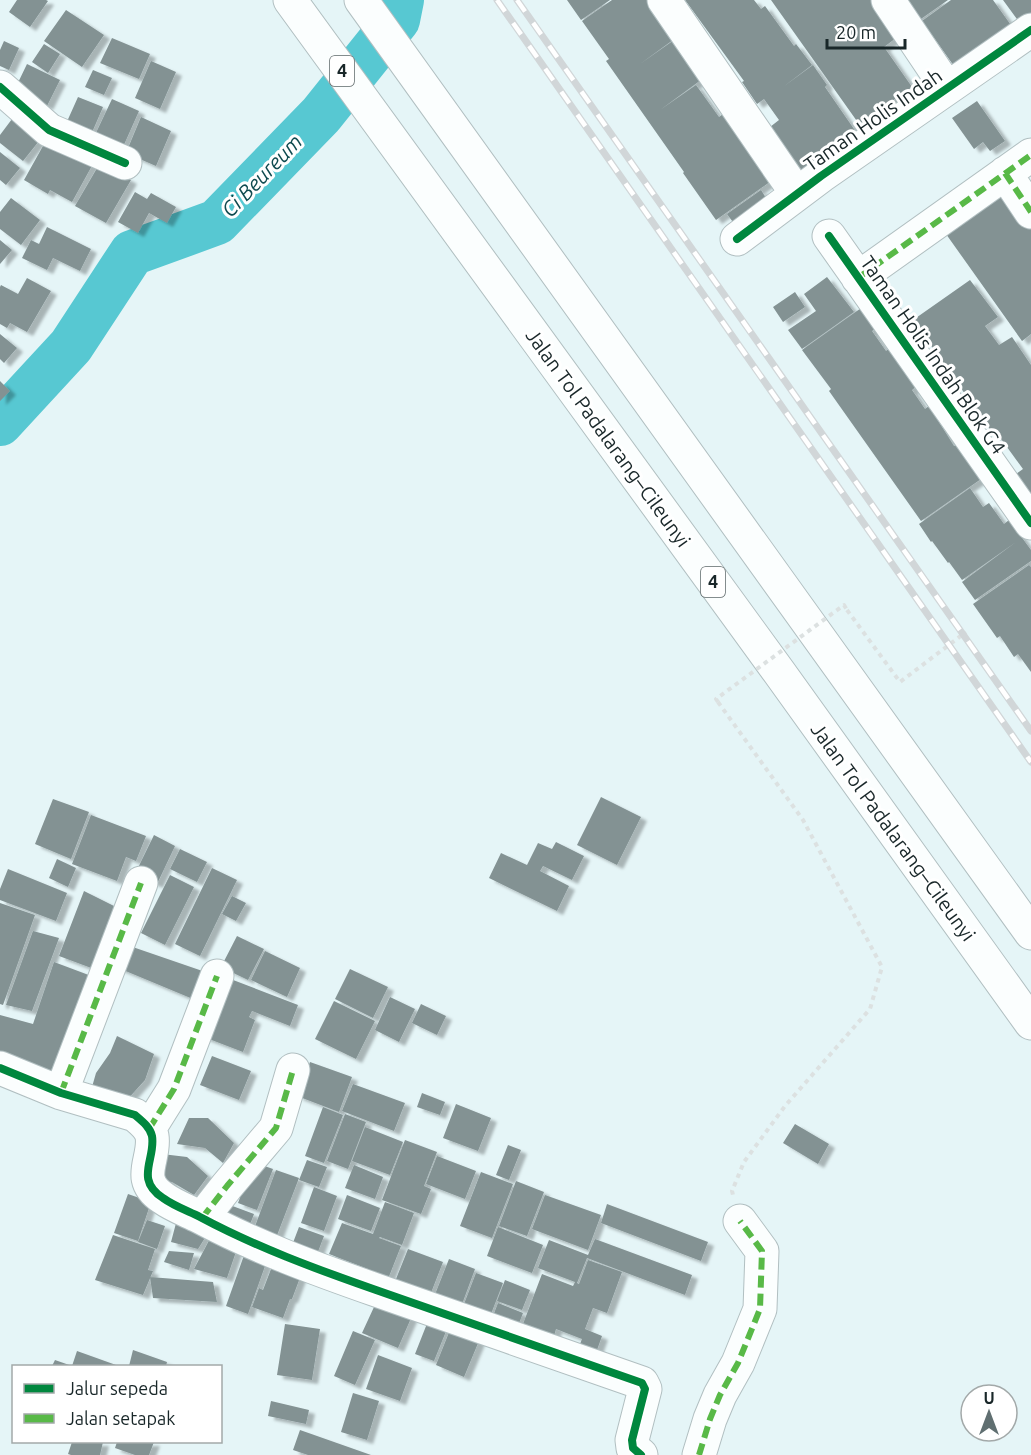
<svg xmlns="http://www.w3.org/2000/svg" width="1031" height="1455" font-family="Ubuntu,sans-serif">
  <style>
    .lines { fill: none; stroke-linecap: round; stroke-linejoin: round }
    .river { stroke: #57c8d2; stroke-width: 46 }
    .building { fill: #839293; filter: url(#shadow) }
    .minor-casing { stroke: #b1bfc1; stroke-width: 35 }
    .highway-casing { stroke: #b1bfc1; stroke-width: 35 }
    .path { stroke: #dce1e1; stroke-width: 4; stroke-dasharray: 4.5 4.5; stroke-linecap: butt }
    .minor { stroke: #fbfefe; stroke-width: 33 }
    .highway { stroke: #fbfefe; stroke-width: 33 }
    .rail-casing { stroke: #d1d6d8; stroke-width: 7 }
    .rail { stroke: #fff; stroke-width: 4.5; stroke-dasharray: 14; stroke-linecap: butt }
    .path-bridge { stroke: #dce1e1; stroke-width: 4; stroke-dasharray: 4.5 4.5; stroke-linecap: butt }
    .quiet { stroke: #58b947; stroke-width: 6; stroke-dasharray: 12 6; stroke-linecap: butt }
    .cycleway-casing { stroke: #fff; stroke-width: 11 }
    .cycleway { stroke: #00873e; stroke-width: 8 }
    .labels { text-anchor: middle; stroke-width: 6; stroke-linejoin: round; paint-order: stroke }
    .shield { fill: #fff; stroke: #5e6869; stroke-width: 1.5 }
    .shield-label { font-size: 18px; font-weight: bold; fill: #192729 }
    .street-label { font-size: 20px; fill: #192729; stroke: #fff }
    .water-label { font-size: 21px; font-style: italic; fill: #0f4b50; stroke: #fff }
  </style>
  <defs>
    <filter id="shadow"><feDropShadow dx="6" dy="4" stdDeviation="1.5" flood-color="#0004"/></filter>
  </defs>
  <rect width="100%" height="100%" fill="#e5f5f7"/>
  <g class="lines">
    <path class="river" d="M 0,423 L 71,346 L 132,253 L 217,222 L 321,115 L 397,20 L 401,0"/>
  </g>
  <path class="building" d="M 17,0 L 46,0 L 48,1 L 30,27 L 9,12 Z
    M 567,0 L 610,0 L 581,20 Z
    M 612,0 L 648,0 L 677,37 L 640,64 L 677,38 L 705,77 L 660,110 L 696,85 L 719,117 L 726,112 L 774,179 L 716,220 L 683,173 L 684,172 L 606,61 L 609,59 L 582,21 Z
    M 685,0 L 754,0 L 761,9 L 765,6 L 794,46 L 796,44 L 812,65 L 783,87 L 813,65 L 827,85 L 825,87 L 856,132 L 801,170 L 770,127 L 779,120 L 764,99 L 757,104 L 742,82 L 744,81 Z
    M 771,0 L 874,0 L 900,35 L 884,47 L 912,87 L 859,124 Z
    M 903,0 L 948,0 L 918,21 Z
    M 951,0 L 993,0 L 1013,28 L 956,69 L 922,21 Z
    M 1003,0 L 1031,0 L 1031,19 L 1022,26 Z
    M 66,10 L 104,35 L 82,67 L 44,41 Z
    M 112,38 L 150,54 L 139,79 L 100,63 Z
    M 4,41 L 19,48 L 9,70 L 0,66 L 0,50 Z
    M 44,44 L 60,54 L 48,73 L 32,62 Z
    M 151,61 L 176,72 L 160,109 L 135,98 Z
    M 27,64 L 60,80 L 47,106 L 14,91 Z
    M 93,70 L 112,78 L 104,95 L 85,87 Z
    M 78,97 L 103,107 L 90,137 L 65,126 Z
    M 112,99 L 139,111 L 123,147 L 95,135 Z
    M 977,101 L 1005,141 L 990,151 L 983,142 L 974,149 L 952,118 Z
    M 15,115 L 43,136 L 23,161 L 0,143 L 0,135 Z
    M 141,117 L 171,131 L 156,166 L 126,153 Z
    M 48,137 L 94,162 L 72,202 L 50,190 L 48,194 L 24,180 Z
    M 0,152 L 20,168 L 6,185 L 0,180 Z
    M 100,163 L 131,180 L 106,223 L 75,206 Z
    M 761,190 L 771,206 L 738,229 L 727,214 Z
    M 135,192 L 147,199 L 151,193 L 176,207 L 167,223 L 149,213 L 138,233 L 118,222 Z
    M 1005,193 L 1031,229 L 1031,334 L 1022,341 L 946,234 Z
    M 11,198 L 40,220 L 21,245 L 0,229 L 0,212 Z
    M 47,227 L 91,249 L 80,271 L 53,258 L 47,270 L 22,258 L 31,240 L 39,244 Z
    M 0,240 L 12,250 L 0,264 Z
    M 827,277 L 854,312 L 802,349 L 788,330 L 816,311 L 804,294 Z
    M 27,278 L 51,291 L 27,332 L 10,323 L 7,328 L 0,324 L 0,287 L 1,285 L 18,294 Z
    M 970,280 L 998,317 L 985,326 L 999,345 L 1012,337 L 1031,365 L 1031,499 L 1016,474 L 1023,469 L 999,436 L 996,438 L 913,320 Z
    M 795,292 L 805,307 L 783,322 L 773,307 Z
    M 864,306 L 879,326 L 872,331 L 886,351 L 890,348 L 917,386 L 912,390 L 925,409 L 929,406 L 954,446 L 957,445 L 981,479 L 921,521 L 829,391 L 831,389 L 802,350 Z
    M 0,334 L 17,348 L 4,363 L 0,359 Z
    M 0,381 L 10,391 L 0,401 Z
    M 970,488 L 983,507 L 989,503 L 1004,524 L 1009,520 L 1031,550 L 1031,561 L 975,600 L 962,582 L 1016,542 L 962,580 L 949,562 L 948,563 L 932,541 L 931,542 L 919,524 Z
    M 1029,565 L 1031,567 L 1031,672 L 1018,654 L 1014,657 L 1000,636 L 997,638 L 973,604 Z
    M 601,797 L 641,817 L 617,865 L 577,845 Z
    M 53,799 L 89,812 L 71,859 L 35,844 Z
    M 91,815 L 146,836 L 136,861 L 126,857 L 117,881 L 72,864 Z
    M 154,835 L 175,846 L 157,884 L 135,874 Z
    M 556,842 L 584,856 L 572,880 L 543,866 L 540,871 L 569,886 L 557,911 L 489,878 L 501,853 L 527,865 L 538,843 L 552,849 Z
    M 180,849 L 207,862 L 197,882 L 170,869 Z
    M 57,859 L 76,868 L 68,887 L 49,878 Z
    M 212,868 L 237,880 L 200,956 L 175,944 Z
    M 8,869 L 67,893 L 56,921 L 0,900 L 0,889 Z
    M 170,875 L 194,887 L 165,945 L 141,933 Z
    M 84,891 L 114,906 L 94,969 L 59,956 Z
    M 232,896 L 246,903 L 236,921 L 222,914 Z
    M 0,903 L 35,915 L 3,1005 L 0,1004 Z
    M 33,931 L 59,938 L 32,1011 L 6,1005 Z
    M 237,936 L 264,949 L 248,980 L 221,967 Z
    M 121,943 L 217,976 L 205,1004 L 116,967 Z
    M 265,951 L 300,968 L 287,997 L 251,980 Z
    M 54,962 L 94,977 L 56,1076 L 0,1053 L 0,1015 L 33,1024 Z
    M 350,969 L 388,987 L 373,1018 L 335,999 Z
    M 220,975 L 298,1005 L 290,1026 L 252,1011 L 249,1017 L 255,1020 L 243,1052 L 196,1034 Z
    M 390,997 L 415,1009 L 399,1042 L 375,1030 Z
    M 334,1001 L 375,1021 L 356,1059 L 315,1039 Z
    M 421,1004 L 446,1016 L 437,1035 L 412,1023 Z
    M 117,1036 L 154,1054 L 145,1080 L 126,1101 L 92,1087 L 96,1073 L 110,1053 Z
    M 212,1056 L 251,1071 L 239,1100 L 200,1085 Z
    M 310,1062 L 352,1077 L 339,1112 L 297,1096 Z
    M 353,1084 L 405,1103 L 394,1131 L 342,1111 Z
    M 422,1093 L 445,1102 L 440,1115 L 417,1107 Z
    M 456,1104 L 491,1118 L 478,1151 L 443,1138 Z
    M 323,1107 L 343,1115 L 324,1163 L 305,1156 Z
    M 345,1114 L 366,1122 L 348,1169 L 327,1161 Z
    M 189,1118 L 208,1118 L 234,1143 L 223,1163 L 205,1148 L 177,1144 Z
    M 795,1124 L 829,1144 L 818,1164 L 783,1143 Z
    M 365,1127 L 403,1142 L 390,1175 L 352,1161 Z
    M 405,1140 L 437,1152 L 424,1186 L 431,1189 L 421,1214 L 382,1200 Z
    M 508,1145 L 521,1150 L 509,1180 L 496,1175 Z
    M 162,1154 L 187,1157 L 208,1176 L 194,1195 L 172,1182 L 153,1180 Z
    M 437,1156 L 476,1171 L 465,1199 L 426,1184 Z
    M 307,1160 L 327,1167 L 319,1187 L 299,1180 Z
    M 253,1162 L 273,1169 L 257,1210 L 238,1203 Z
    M 354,1165 L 383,1177 L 375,1199 L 345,1188 Z
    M 276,1170 L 299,1178 L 276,1238 L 254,1229 Z
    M 481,1172 L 513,1184 L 492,1238 L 460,1226 Z
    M 516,1181 L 544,1192 L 527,1236 L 499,1226 Z
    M 314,1187 L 337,1196 L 324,1231 L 301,1223 Z
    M 128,1194 L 151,1202 L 138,1241 L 114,1233 Z
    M 347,1195 L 380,1208 L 371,1231 L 338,1219 Z
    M 545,1195 L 601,1215 L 588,1250 L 532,1229 Z
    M 385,1202 L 414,1213 L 402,1245 L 380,1237 L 379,1238 L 401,1246 L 388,1279 L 367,1271 L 368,1269 L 329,1254 L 342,1223 L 373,1234 Z
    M 227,1204 L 254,1214 L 249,1227 L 223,1216 Z
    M 607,1204 L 708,1242 L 701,1261 L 601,1223 Z
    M 179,1212 L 208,1233 L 198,1249 L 171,1242 Z
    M 147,1220 L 165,1226 L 157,1249 L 138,1242 Z
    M 299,1227 L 324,1236 L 316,1257 L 291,1248 Z
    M 498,1227 L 543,1245 L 532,1273 L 487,1256 Z
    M 213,1233 L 239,1243 L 227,1278 L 194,1269 Z
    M 113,1235 L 155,1249 L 148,1270 L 153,1271 L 143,1295 L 95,1280 Z
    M 595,1239 L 692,1275 L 685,1295 L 587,1258 L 577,1283 L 579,1284 L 588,1260 L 622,1272 L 607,1313 L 593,1308 L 585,1329 L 602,1336 L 597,1350 L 580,1344 L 582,1339 L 556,1329 L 554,1336 L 523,1324 L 542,1274 L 573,1286 L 575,1282 L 538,1268 L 549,1240 L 588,1255 Z
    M 248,1244 L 270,1252 L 248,1314 L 226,1306 Z
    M 408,1249 L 443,1262 L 429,1298 L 394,1284 Z
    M 169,1251 L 194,1253 L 189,1270 L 164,1262 Z
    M 276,1256 L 304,1267 L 292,1299 L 290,1299 L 283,1318 L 252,1307 L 259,1288 L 263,1290 Z
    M 449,1259 L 475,1269 L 461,1307 L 434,1297 Z
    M 476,1273 L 503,1283 L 491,1314 L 464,1304 Z
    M 150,1277 L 213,1282 L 217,1302 L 153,1298 Z
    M 505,1280 L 530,1290 L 522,1310 L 497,1301 Z
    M 380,1294 L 415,1309 L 398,1348 L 362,1333 Z
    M 498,1303 L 523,1313 L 515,1334 L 490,1324 Z
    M 430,1316 L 449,1324 L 434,1361 L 415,1354 Z
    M 285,1324 L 320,1329 L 312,1380 L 277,1375 Z
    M 452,1325 L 481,1336 L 464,1377 L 436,1365 Z
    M 353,1331 L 375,1340 L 355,1385 L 334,1376 Z
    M 133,1350 L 167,1362 L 166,1366 L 129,1366 Z
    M 77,1351 L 116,1365 L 116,1366 L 52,1366 L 55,1360 L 72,1366 Z
    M 378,1355 L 412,1368 L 400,1401 L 366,1389 Z
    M 353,1393 L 379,1401 L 367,1440 L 341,1432 Z
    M 271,1401 L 309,1410 L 306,1424 L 268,1416 Z
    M 300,1430 L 371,1455 L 308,1455 L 293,1450 Z
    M 72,1442 L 103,1442 L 100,1455 L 71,1455 L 68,1454 Z
    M 117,1442 L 154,1442 L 149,1455 L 135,1455 L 115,1448 Z"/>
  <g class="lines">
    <defs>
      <path id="minor" d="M 664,0 L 797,194
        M 888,0 L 947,88
        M 0,87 L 49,130 L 125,163
        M 1005,173 L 1031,212
        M 829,236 L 1031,523
        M 737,239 L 821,176 L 1031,30
        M 858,278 L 1031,155
        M 0,1068 L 61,1093 L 135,1115 C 142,1121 150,1127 152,1136 C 156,1159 134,1179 163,1198 C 174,1206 188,1211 200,1217 C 256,1247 316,1269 376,1290 C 465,1321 553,1352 642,1383 L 645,1389 L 632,1440 L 633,1448 L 641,1455
        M 61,1093 L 141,883
        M 149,1129 L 174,1089 L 217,976
        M 202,1218 L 227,1186 L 276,1128 L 293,1070
        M 699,1455 L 710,1419 L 720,1395 L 738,1363 L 760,1309 L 762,1251 L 740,1221"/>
      <path id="highway" d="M 290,0 L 779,672 L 1031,1023
        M 361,0 L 1031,933"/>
    </defs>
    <use href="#minor" class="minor-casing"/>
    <use href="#highway" class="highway-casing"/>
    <path class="path" d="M 847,610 L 900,682 L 966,632
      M 718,702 L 803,820 L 882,967 L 870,1009 L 785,1106 L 744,1162 L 732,1191 L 733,1195"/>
    <use href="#minor" class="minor"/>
    <use href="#highway" class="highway"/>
    <defs>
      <path id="rail" d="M 497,0 L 1031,762
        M 517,0 L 1031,731"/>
    </defs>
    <use href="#rail" class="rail-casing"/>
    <use href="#rail" class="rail"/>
    <path class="path-bridge" d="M 718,702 L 716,699 L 844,605 L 847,610"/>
    <path class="quiet" d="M 1005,173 L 1031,212
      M 858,278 L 1031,155
      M 61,1093 L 141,883
      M 149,1129 L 174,1089 L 217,976
      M 202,1218 L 227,1186 L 276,1128 L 293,1070
      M 699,1455 L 710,1419 L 720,1395 L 738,1363 L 760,1309 L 762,1251 L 740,1221"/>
    <defs>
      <path id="cycleway" d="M 0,87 L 49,130 L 125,163
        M 829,236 L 1031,523
        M 737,239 L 821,176 L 1031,30
        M 0,1068 L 61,1093 L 135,1115 C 142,1121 150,1127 152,1136 C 156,1159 134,1179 163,1198 C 174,1206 188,1211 200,1217 C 256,1247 316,1269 376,1290 C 465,1321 553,1352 642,1383 L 645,1389 L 632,1440 L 633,1448 L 641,1455"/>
    </defs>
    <use href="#cycleway" class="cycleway-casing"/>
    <use href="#cycleway" class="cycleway"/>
  </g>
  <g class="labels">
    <g class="shield">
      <rect x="330" y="56" width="24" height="30" rx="4.5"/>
      <rect x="701" y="567" width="24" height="30" rx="4.5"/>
    </g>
    <g class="shield-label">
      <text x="342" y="77">4</text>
      <text x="713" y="588">4</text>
    </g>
    <g class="street-label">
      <text transform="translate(873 120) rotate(-35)" y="7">Taman Holis Indah</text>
      <text transform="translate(933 355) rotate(55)" y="7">Taman Holis Indah Blok G4</text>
      <text transform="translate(608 438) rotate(54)" y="7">Jalan Tol Padalarang–Cileunyi</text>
      <text transform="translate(893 832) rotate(54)" y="7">Jalan Tol Padalarang–Cileunyi</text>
    </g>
    <g class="water-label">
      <text transform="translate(262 176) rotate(-46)" y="7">Ci Beureum</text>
    </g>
  </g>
  <rect x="12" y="1365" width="210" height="78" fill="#ffffff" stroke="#a3a9a9" stroke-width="1.5"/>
  <rect x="24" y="1384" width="30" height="9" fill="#00873e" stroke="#a3a9a9" stroke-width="1.5"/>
  <text x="66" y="1395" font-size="18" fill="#192729">Jalur sepeda</text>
  <rect x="24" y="1414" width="30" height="9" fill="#58b947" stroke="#a3a9a9" stroke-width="1.5"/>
  <text x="66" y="1425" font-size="18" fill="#192729">Jalan setapak</text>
  <g transform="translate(989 1413)"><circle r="28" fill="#ffffff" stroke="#a3a9a9" stroke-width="1.5"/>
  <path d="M0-4.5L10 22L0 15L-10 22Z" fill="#606f71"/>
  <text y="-9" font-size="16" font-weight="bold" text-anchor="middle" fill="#192729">U</text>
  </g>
  <path d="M827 39v9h78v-9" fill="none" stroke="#192729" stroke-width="3"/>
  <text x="836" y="39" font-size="18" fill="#192729" stroke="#ffffff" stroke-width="4.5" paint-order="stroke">20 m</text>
</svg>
